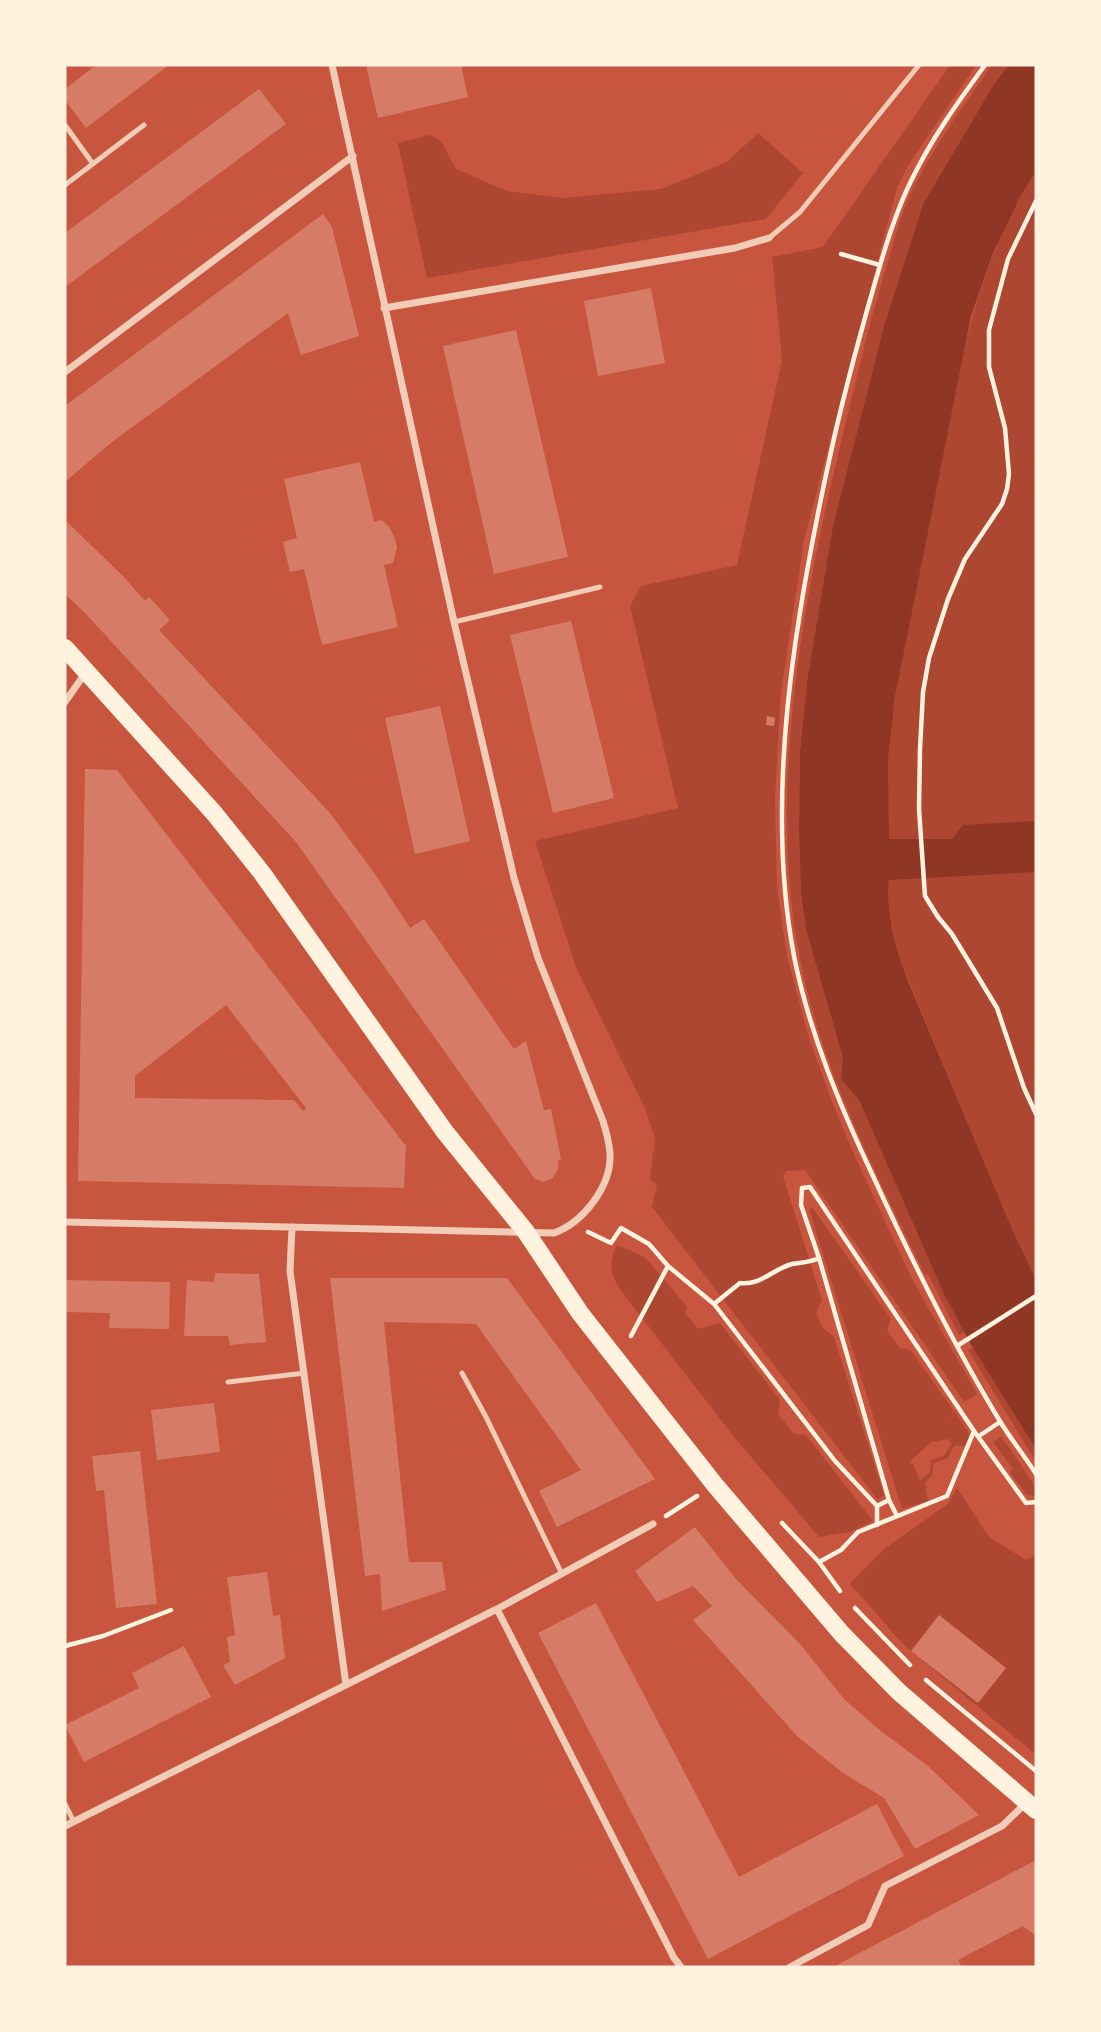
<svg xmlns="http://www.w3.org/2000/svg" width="1101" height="2032" font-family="'Noto Serif',serif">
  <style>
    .green { fill: #ae4732; fill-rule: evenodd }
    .water { fill: #8f3625 }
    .building { fill: #d67c66; fill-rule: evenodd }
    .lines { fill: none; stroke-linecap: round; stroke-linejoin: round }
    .path { stroke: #fff3e0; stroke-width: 4.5 }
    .service { stroke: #f1ccb7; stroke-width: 5 }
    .minor { stroke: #f1ccb7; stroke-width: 7 }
    .primary { stroke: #fff3e0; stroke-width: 18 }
  </style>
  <rect width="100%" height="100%" fill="#c8553d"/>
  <path class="green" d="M 950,65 L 976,65 L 909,164 L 897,188 L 804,540 L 781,693 L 775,798 L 777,888 L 787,956 L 808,1035 L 831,1099 L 853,1152 L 911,1277 L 977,1394 L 964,1402 L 805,1170 L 786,1171 L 783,1176 L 822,1300 L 816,1313 L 823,1328 L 834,1337 L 884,1495 L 878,1500 L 652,1207 L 657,1185 L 650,1179 L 655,1138 L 644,1106 L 576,967 L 535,841 L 678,808 L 630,606 L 641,586 L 737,565 L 782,360 L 772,257 L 823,247 Z
    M 992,65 L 1009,65 L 994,84 L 923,204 L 884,326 L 833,526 L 808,675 L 800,751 L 799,830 L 801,893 L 806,929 L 843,1058 L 841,1079 L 859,1100 L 943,1292 L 966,1331 L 959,1335 L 928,1274 L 925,1275 C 875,1170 818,1064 798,948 C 766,772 809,569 852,397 C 863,352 874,306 888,261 C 893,245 897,228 903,212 C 924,159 960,111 992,65 Z
    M 758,133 L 803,173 L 766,219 L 427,278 L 398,143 L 430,135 L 441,141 L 456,169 L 507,191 L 562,198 L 661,189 L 727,162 Z
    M 1036,171 L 1036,1280 L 1013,1231 L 895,948 L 889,921 L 888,759 L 895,697 C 910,620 925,544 940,467 C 960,363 977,262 1036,171 Z
    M 812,1207 L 891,1319 L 887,1330 L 900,1348 L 911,1350 L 953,1410 L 951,1424 L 954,1410 L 968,1432 L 972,1445 L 954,1446 L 948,1458 L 934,1463 L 932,1475 L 925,1483 L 928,1501 L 902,1509 L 809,1209 ZM 948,1439 L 951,1445 L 944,1456 L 931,1460 L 930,1472 L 920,1480 L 913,1464 L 908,1463 L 931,1442 Z
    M 617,1245 L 645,1257 L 687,1307 L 685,1313 L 698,1329 L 720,1323 L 780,1400 L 778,1414 L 794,1434 L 806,1435 L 873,1521 L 850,1532 L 819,1537 L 735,1438 L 625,1296 C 612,1278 606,1266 617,1245 Z
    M 973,1348 L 1036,1449 L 1036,1462 L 968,1350 Z
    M 1001,1436 L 1036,1487 L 1036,1496 L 1027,1495 L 1010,1472 L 1013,1469 L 993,1442 Z
    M 957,1488 L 989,1537 L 1026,1560 L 1036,1555 L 1036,1755 L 903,1644 L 850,1584 L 884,1549 L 948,1504 Z"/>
  <path class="water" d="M 1009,65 L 1036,65 L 1036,171 L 1020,197 L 993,253 L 971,316 L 895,697 L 888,759 L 889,839 L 952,839 L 963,825 L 1036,821 L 1036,872 L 889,880 C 886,917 895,947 908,981 L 1013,1231 L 1036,1280 L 1036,1449 L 973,1348 L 943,1292 L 859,1100 L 841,1079 L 843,1058 L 806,929 L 801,893 L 799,830 L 800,751 L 808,675 L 833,526 L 884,326 L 923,204 L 994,84 Z"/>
  <path class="building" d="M 96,65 L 169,65 L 86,128 L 65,100 L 65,89 Z
    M 366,65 L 461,65 L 468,97 L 378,118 Z
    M 259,89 L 286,124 L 65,287 L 65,233 Z
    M 323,214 L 332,227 L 359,336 L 301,355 L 288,313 L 112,442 L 65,482 L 65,406 Z
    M 651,288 L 665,363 L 598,376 L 584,301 Z
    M 516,330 L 568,557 L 494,574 L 443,346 Z
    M 360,462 L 374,522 L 382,520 L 390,528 L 395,539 L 397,547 L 393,563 L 384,565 L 398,627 L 322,645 L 304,569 L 290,572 L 283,542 L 297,538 L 284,479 Z
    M 65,520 L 123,576 L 145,601 L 149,597 L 170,620 L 159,630 L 330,813 L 377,877 L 410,928 L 424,919 L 514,1049 L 526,1041 L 544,1110 L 551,1109 L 561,1159 L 558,1161 L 558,1169 L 553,1178 L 544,1182 L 535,1179 L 296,842 L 85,613 L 65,594 Z
    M 571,621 L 614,798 L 553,813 L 510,635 Z
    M 440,706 L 470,841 L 415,854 L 385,718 Z
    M 767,716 L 775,718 L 774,726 L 766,725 Z
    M 85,769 L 117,770 L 406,1146 L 404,1188 L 78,1181 ZM 226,1005 L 306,1108 L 303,1111 L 294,1100 L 135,1098 L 135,1076 Z
    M 215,1273 L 259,1274 L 266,1342 L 230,1345 L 228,1336 L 184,1336 L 187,1280 L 214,1282 Z
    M 330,1278 L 507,1278 L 655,1479 L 557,1527 L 539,1491 L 581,1470 L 476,1324 L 384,1322 L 409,1562 L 442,1562 L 446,1590 L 382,1611 L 380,1574 L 365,1576 Z
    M 65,1280 L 170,1282 L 169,1329 L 109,1328 L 110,1313 L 65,1312 Z
    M 214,1403 L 220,1452 L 157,1460 L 151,1410 Z
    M 140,1451 L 157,1604 L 116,1608 L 104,1490 L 96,1491 L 92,1456 Z
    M 695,1527 L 736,1579 L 800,1644 L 844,1699 L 882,1732 L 928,1766 L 979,1815 L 915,1849 L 884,1798 L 843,1773 L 798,1737 L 693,1620 L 712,1606 L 693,1586 L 657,1602 L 635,1571 Z
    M 267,1572 L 273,1616 L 280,1615 L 285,1658 L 235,1685 L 223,1665 L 230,1662 L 227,1637 L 235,1635 L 227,1577 Z
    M 596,1603 L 739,1877 L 877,1804 L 904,1856 L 708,1959 L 538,1633 Z
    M 939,1615 L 1006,1668 L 978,1703 L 911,1651 Z
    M 184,1646 L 211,1697 L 84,1762 L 65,1725 L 139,1688 L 132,1673 Z
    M 1036,1860 L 1036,1936 L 1023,1926 L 958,1960 L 962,1967 L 833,1967 Z"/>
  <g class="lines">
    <path class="path" d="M 985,65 C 958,102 932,138 912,179 C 894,215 883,255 872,293 C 856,349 841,405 829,461 C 795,617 764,798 794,956 C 809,1032 840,1106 873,1176 C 911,1259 951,1340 998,1418 C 1009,1437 1024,1455 1036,1474
      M 1036,201 L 1008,259 L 989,330 L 989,367 L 1005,428 L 1009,474 L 1007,489 L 1002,504 L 965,559 L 948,599 L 929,658 L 923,692 L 920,749 L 919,809 L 925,896 L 938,917 L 952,934 L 997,1008 L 1024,1088 L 1036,1114
      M 841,254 L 880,265
      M 588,1232 L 611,1243 L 621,1228 L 649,1244 L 668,1266 L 714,1304 L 835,1461 L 877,1506 L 889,1500 L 819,1258 L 801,1205 L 802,1188 L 810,1187 L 974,1431 L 1026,1503 L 1036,1502
      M 714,1304 L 740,1283 C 760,1286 773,1269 792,1264 C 802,1262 809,1263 819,1258
      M 631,1336 L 668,1266
      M 957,1346 L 1036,1296
      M 979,1436 L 1000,1422
      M 889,1500 L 897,1516
      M 877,1506 L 877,1525
      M 666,1516 L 697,1496
      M 782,1523 L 819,1562 L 840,1591
      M 819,1562 L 841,1550 L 858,1532 L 947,1496 L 974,1431
      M 855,1608 L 910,1665
      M 65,1646 L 103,1636 L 171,1610
      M 926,1680 L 1036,1771"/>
    <path class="service" d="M 65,125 L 93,164
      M 65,185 L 144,125
      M 769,238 L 800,212 L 919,65
      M 454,622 L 600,587
      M 462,1373 L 486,1417 L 562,1574
      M 228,1382 L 305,1373
      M 65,1804 L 74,1822"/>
    <path class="minor" d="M 384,308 L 735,248 L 769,238
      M 65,372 L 353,156
      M 65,702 L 86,672
      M 65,1222 L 554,1233 C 584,1222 612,1185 610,1153 C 609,1141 606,1131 603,1121 L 538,958 L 514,878 L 454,622 L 332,65
      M 292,1227 L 290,1271 L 346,1685
      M 497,1609 L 674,1958 L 681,1967
      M 65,1826 L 497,1609 L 653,1524
      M 790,1967 L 868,1925 L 885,1886 L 1002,1826 L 1027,1802"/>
    <path class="primary" d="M 65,648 L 214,813 L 262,873 L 445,1132 L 526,1232 L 580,1313 L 715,1485 L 842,1634 L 899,1692 L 1036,1810"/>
  </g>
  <rect width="1101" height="2032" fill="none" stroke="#fff3e0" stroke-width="133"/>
</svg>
